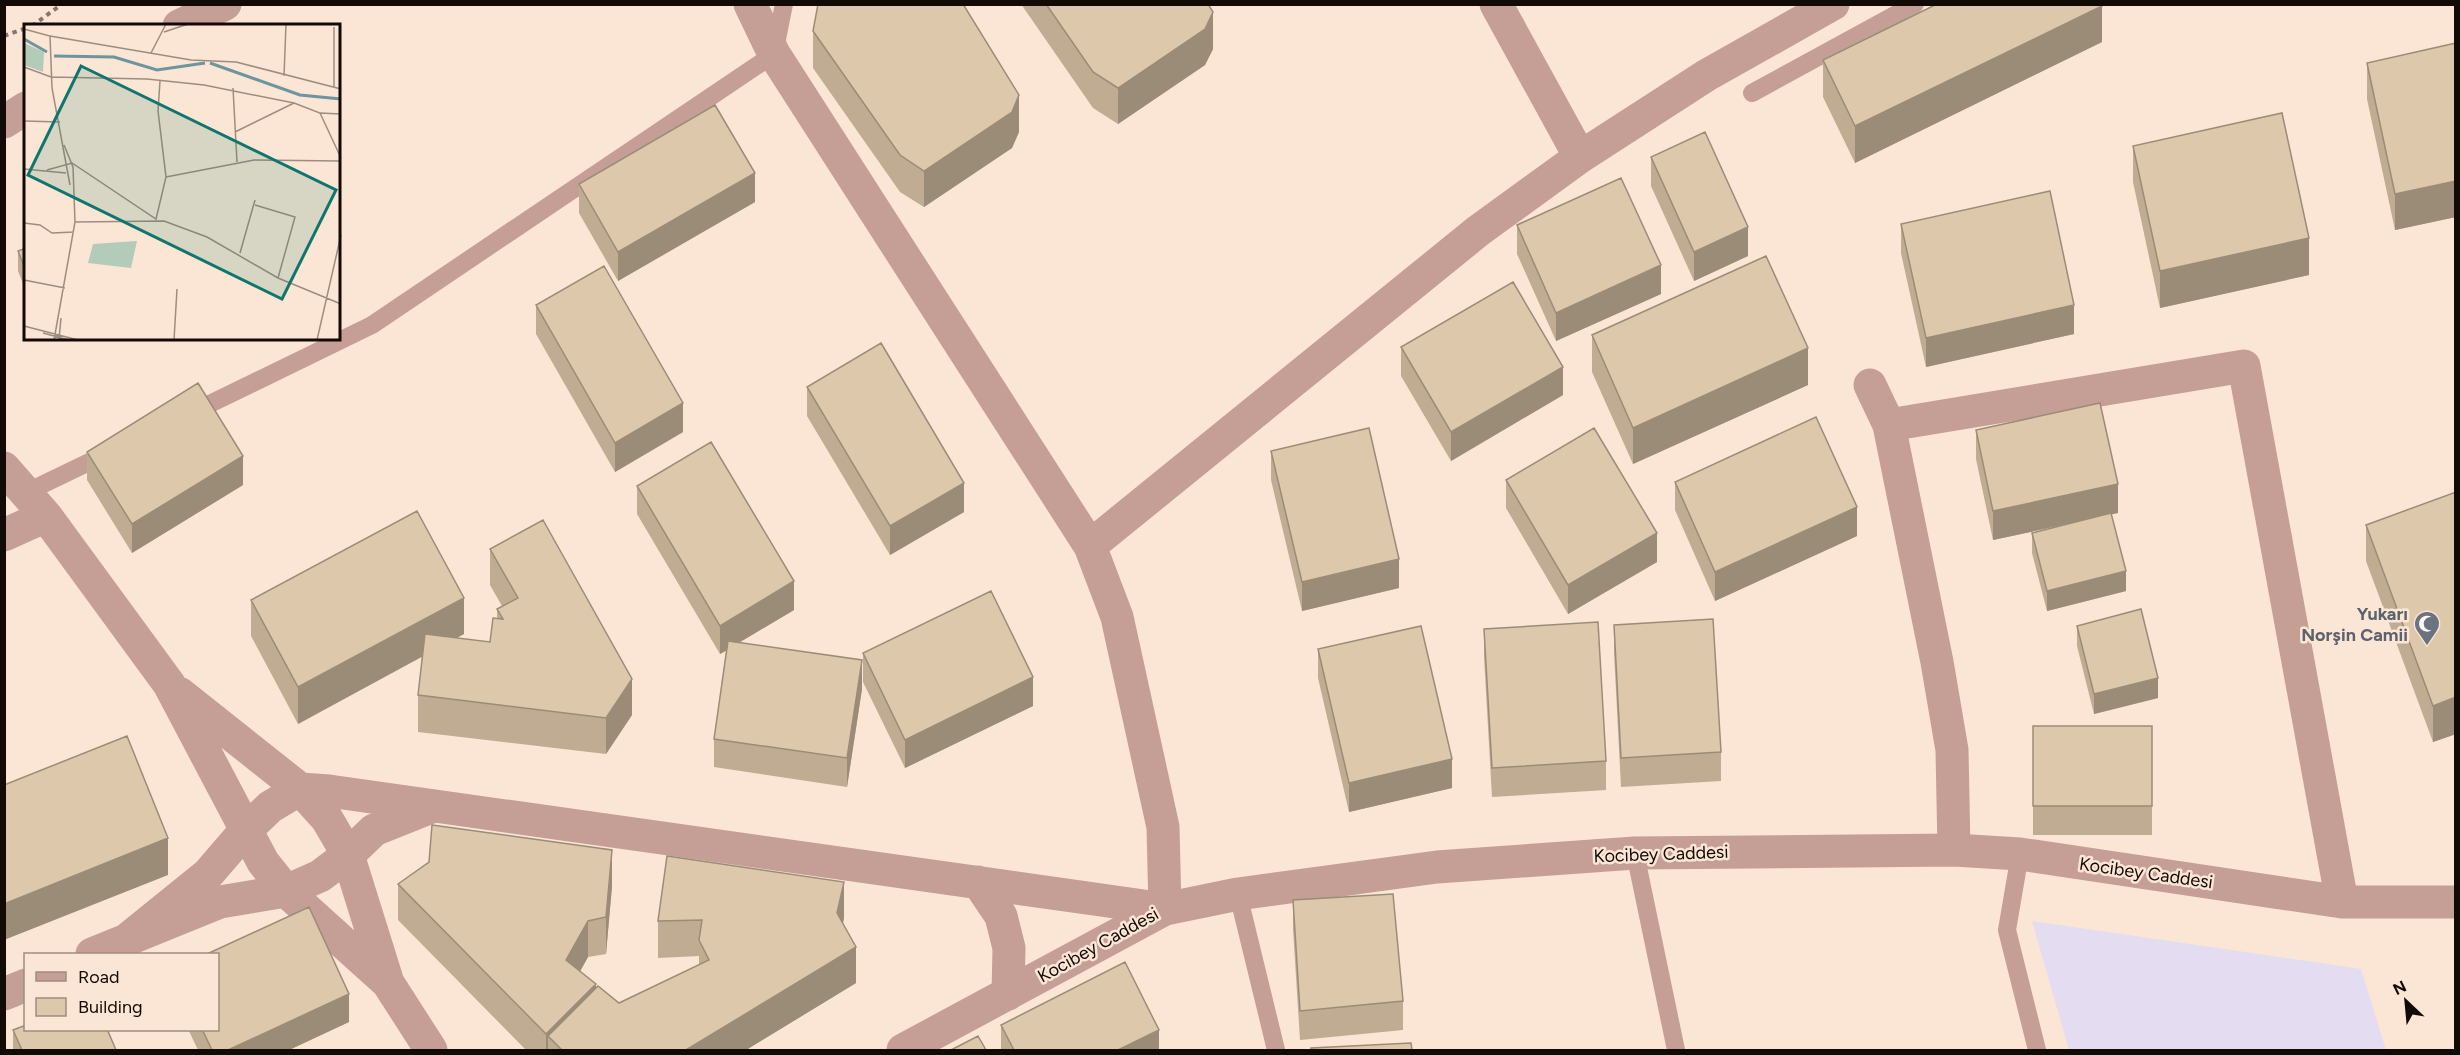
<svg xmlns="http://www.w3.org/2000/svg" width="2460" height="1055" font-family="Figtree,sans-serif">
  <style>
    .education { fill: #e4dcf1 }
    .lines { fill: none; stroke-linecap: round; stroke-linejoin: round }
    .path { stroke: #86776c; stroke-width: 4; stroke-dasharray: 4.5 4.5; stroke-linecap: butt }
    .service { stroke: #c59e96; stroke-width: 18 }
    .minor { stroke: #c59e96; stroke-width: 33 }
    .wall { fill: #bfac93 }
    .shaded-wall { fill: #9b8c78 }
    .building { fill: #dec8ab; stroke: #9b8c78; stroke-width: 1.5 }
    .labels { text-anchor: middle; stroke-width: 5; stroke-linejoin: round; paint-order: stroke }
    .worship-label { font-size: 18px; font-weight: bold; fill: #5b616d; stroke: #fbe5d4; text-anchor: end }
    .street-label { font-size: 18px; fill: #110a05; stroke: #fbe5d4 }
    .inset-river { fill: none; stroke: #6d959f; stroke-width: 3 }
    .inset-road { fill: none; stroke: #9d8d81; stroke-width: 1.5 }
    .view { fill: #0f766e; fill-opacity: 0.15; stroke: #0f766e; stroke-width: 3 }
    .inset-edge { fill: none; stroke: #110a05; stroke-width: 3 }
  </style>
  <rect width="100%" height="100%" fill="#fbe5d4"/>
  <path class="education" d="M 2032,921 L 2361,969 L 2386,1050 L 2069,1050 Z"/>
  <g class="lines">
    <path class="path" d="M 32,26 L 62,4
      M 4,36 L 26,28"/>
    <path class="service" d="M 1752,93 L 1915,4
      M 189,414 L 372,325 L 774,54 L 784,4
      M 25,493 L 110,452
      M 1635,853 L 1676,1050
      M 2020,854 L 2007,930 L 2037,1050
      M 1238,894 L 1276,1050"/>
    <path class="minor" d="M 1496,4 L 1580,157
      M 179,26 L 225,4
      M 4,122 L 26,108
      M 1870,385 L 1889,425 L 1937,662 L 1952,750 L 1954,850
      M 1889,425 L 2244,366 L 2342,902
      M 4,468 L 46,516 L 169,684 L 263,862 L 286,891 L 388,983
      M 4,535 L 46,516
      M 1090,546 L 1478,231 L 1580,157 L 1707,75 L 1833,4
      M 179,693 L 300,789 L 327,819 L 348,855 L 388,983 L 431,1050
      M 978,882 L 1001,916 L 1009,948 L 1008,994
      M 130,937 L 208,874 L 245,831 L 270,807 L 300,789 L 329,791 L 1165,909 L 1163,827 L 1117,617 L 1090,546 L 774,54 L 750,4
      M 92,954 L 220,902 L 286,891 L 320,876 L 348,855 L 374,830 L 434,806
      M 4,994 L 26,985
      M 903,1050 L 1165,909 L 1238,894 L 1437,867 L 1635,853 L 1954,850 L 2020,854 L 2342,902 L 2456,902"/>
  </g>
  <path class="wall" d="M 1021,4 L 1208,4 L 1213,49 L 1205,65 L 1118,124 L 1093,108 Z
    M 813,31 L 1019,132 L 1012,148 L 924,207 L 900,192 L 813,68 Z
    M 2102,42 L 1855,163 L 1823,97 L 1823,60 Z
    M 2456,43 L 2456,217 L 2395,230 L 2367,99 L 2367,63 Z
    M 2133,146 L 2309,275 L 2160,308 L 2133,182 Z
    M 1651,157 L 1748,256 L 1694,281 L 1651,186 Z
    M 579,184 L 755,202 L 618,281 L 579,213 Z
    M 1901,224 L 2074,334 L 1926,367 L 1901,253 Z
    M 1517,225 L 1661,294 L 1556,341 L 1517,254 Z
    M 26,248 L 26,291 L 18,271 L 18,251 Z
    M 536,305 L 683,432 L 615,472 L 536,334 Z
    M 1592,335 L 1808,385 L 1633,464 L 1592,372 Z
    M 1401,347 L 1563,395 L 1451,461 L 1401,376 Z
    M 807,387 L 964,512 L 890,555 L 807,416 Z
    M 1976,430 L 2118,513 L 2111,514 L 2126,591 L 2047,611 L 2032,553 L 2032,533 L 2081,521 L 1993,540 L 1976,459 Z
    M 1271,451 L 1399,588 L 1302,611 L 1271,480 Z
    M 87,452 L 243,485 L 132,553 L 87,480 Z
    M 1506,480 L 1657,562 L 1568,614 L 1506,508 Z
    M 1675,482 L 1857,536 L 1715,601 L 1675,510 Z
    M 637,486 L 794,610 L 740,642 L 862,689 L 847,787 L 714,767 L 714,739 L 726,651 L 720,654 L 637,514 Z
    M 2456,492 L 2456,734 L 2433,742 L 2366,561 L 2366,525 Z
    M 490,549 L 632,715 L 606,754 L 418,732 L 418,695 L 422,656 L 298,724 L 251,636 L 251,600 L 464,634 L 456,638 L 490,642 L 497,618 L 497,609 L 502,606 L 490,585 Z
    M 1614,625 L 1721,752 L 1721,781 L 1621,787 L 1614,653 Z
    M 2077,626 L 2158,698 L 2094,714 L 2077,646 Z
    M 1484,629 L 1606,761 L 1606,790 L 1492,797 L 1484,657 Z
    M 1318,649 L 1452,788 L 1349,812 L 1318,678 Z
    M 863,653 L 1033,706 L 905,768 L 863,682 Z
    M 2033,726 L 2152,726 L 2152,835 L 2033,835 Z
    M 667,856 L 844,918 L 843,924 L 856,983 L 746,1050 L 526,1050 L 398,920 L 398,884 L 612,886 L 606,954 L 588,957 L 580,971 L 596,988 L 619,1003 L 699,965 L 699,956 L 658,958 L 658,921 Z
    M 1293,900 L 1403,1001 L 1403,1030 L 1300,1040 L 1293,929 Z
    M 349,1022 L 289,1050 L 198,1050 L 188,1029 L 218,1029 Z
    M 1001,1025 L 1159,1050 L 1001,1050 Z
    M 13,1030 L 116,1050 L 13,1050 Z"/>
  <path class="shaded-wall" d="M 2102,6 L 2102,42 L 1855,163 L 1855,126 Z
    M 1213,12 L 1213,49 L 1205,65 L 1118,124 L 1118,88 Z
    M 1019,95 L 1019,132 L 1012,148 L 924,207 L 924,171 Z
    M 755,173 L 755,202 L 618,281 L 618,252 Z
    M 2456,181 L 2456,217 L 2395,230 L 2395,194 Z
    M 1748,227 L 1748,256 L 1694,281 L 1694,252 Z
    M 2309,238 L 2309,275 L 2160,308 L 2160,271 Z
    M 1661,265 L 1661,294 L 1556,341 L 1556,313 Z
    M 2074,305 L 2074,334 L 1926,367 L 1926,338 Z
    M 1808,348 L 1808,385 L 1633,464 L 1633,428 Z
    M 1563,367 L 1563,395 L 1451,461 L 1451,432 Z
    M 683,403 L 683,432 L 615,472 L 615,443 Z
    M 243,456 L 243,485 L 132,553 L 132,524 Z
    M 964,483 L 964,512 L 890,555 L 890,526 Z
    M 2118,484 L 2118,513 L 1993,540 L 1993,511 Z
    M 1857,507 L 1857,536 L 1715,601 L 1715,572 Z
    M 1657,533 L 1657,562 L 1568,614 L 1568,585 Z
    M 1399,559 L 1399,588 L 1302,611 L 1302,582 Z
    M 2126,571 L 2126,591 L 2047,611 L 2047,591 Z
    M 794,581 L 794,610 L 720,654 L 720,626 Z
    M 464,598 L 464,634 L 298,724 L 298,687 Z
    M 862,660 L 862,689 L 847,787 L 847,758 Z
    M 1033,677 L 1033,706 L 905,768 L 905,740 Z
    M 2158,678 L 2158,698 L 2094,714 L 2094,694 Z
    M 632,679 L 632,715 L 606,754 L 606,718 Z
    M 2456,697 L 2456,734 L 2433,742 L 2433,706 Z
    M 1452,759 L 1452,788 L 1349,812 L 1349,783 Z
    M 168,838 L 168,875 L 4,940 L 4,904 Z
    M 612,850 L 612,886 L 606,954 L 606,917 Z
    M 844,882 L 844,918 L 837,949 L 837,913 Z
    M 588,921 L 588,957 L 566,997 L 566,960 Z
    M 856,947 L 856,983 L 746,1050 L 686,1050 Z
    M 596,984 L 596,1021 L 548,1036 L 548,1050 L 546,1050 L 546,1034 Z
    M 349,994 L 349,1022 L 289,1050 L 228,1050 Z
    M 1159,1030 L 1159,1050 L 1118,1050 Z"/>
  <path class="building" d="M 818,4 L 963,4 L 1019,95 L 1012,112 L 924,171 L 900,155 L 813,31 Z
    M 1046,4 L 1208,4 L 1213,12 L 1205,29 L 1118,88 L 1093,72 Z
    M 1937,4 L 2101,4 L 2102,6 L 1855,126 L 1823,60 Z
    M 2456,43 L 2456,181 L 2395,194 L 2367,63 Z
    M 715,105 L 755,173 L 618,252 L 579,184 Z
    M 2282,113 L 2309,238 L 2160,271 L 2133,146 Z
    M 1705,132 L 1748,227 L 1694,252 L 1651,157 Z
    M 1621,178 L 1661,265 L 1556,313 L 1517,225 Z
    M 2050,191 L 2074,305 L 1926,338 L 1901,224 Z
    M 26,248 L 26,271 L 18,251 Z
    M 1766,256 L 1808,348 L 1633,428 L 1592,335 Z
    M 604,266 L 683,403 L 615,443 L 536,305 Z
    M 1513,282 L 1563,367 L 1451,432 L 1401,347 Z
    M 881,343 L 964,483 L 890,526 L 807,387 Z
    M 198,383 L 243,456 L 132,524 L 87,452 Z
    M 2100,403 L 2118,484 L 1993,511 L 1976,430 Z
    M 1816,417 L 1857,507 L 1715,572 L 1675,482 Z
    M 1369,428 L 1399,559 L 1302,582 L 1271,451 Z
    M 1594,428 L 1657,533 L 1568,585 L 1506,480 Z
    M 711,442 L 794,581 L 720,626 L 637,486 Z
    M 2456,492 L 2456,697 L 2433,706 L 2366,525 Z
    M 417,511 L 464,598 L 298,687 L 251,600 Z
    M 2111,513 L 2126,571 L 2047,591 L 2032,533 Z
    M 543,520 L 632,679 L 606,718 L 418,695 L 425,634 L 490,642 L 493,618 L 503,619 L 497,609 L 518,598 L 490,549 Z
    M 991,591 L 1033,677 L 905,740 L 863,653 Z
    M 2141,609 L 2158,678 L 2094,694 L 2077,626 Z
    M 1713,619 L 1721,752 L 1621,758 L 1614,625 Z
    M 1598,622 L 1606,761 L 1492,768 L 1484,629 Z
    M 1421,626 L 1452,759 L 1349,783 L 1318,649 Z
    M 728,641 L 862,660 L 847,758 L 714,739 Z
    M 2033,726 L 2152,726 L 2152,806 L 2033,806 Z
    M 127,736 L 168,838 L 4,904 L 4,785 Z
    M 432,825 L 612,850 L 606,917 L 588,921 L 566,960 L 596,984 L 546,1034 L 398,884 L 429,862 Z
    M 667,856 L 844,882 L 837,913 L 856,947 L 686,1050 L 562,1050 L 548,1036 L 598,986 L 619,1003 L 709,960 L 699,940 L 702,920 L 658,921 Z
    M 1393,894 L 1403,1001 L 1300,1011 L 1293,900 Z
    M 309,907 L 349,994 L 228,1050 L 212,1050 L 202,1029 L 218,1029 L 218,954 L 207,954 Z
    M 1125,962 L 1159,1030 L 1118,1050 L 1014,1050 L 1001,1025 Z
    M 26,1025 L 26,1029 L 107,1029 L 116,1050 L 22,1050 L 13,1030 Z
    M 978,1036 L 986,1050 L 951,1050 Z
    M 1411,1043 L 1412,1050 L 1311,1050 L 1311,1048 Z"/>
  <defs>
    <symbol id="mosque-pin" viewBox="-11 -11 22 30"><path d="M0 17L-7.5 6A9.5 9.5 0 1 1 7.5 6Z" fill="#6b7280" stroke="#fbe5d4"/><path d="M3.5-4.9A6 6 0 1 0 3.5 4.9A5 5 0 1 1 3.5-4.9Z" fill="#fff"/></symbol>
  </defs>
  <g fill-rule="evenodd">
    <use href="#mosque-pin" x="2412" y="609" width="30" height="40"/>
  </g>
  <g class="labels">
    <g class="worship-label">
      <text x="2408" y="620">Yukarı<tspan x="2408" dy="21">Norşin Camii</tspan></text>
    </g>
    <g class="street-label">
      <text transform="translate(1661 854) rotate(-2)" y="6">Kocibey Caddesi</text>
      <text transform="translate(2146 873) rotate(8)" y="6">Kocibey Caddesi</text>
      <text transform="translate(1098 945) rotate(-29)" y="6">Kocibey Caddesi</text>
    </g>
  </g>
  <g transform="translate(24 24)">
    <rect width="316" height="316" fill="#fbe5d4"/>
    <path d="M 0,19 L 20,28 L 19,48 L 0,41 ZM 113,217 L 107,244 L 64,239 L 69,220 Z" fill="#b3cbb9"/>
    <path class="inset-river" d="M 0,15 L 23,28M 30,32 L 90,33 L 133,46 L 181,39M 186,39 L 276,71 L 317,75"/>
    <path class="inset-road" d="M 310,3 L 310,64M 0,5 L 26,12 L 28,64 L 46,161M 140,8 L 164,0M 26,12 L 167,36 L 212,38 L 317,65M 127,29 L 142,0M 0,43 L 27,53 L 123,55 L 180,61 L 270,79 L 296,89 L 317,134M 260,52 L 262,0M 209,64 L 213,138M 296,89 L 317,90M 0,97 L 36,98M 211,108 L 270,79M 0,145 L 42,149M 23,146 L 48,139 L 132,195 L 142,153 L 134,87 L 136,57M 142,153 L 230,136 L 317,137M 231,181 L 271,193 L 254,254M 51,198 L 140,197 L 183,213 L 254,254 L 317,280M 0,199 L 16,201 L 28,209 L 50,208M 216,229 L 231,176M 0,256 L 41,264M 0,302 L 54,316M 19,309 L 45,316M 35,315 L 37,294M 30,316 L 51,198 L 49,143 L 40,121M 150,316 L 153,265M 293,316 L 317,211"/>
    <path class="view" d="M 57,42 L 312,166 L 258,275 L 4,151 Z"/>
    <rect width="316" height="316" class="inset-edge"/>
  </g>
  <rect width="2460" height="1055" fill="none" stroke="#110a05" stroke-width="12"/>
  <rect x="24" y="953" width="195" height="78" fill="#fbe5d4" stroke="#9d8d81" stroke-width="1.5"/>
  <rect x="36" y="972" width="30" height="9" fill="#c59e96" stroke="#9d8d81" stroke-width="1.5"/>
  <text x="78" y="983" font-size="18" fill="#110a05">Road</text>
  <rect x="36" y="998" width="30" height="18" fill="#dec8ab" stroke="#9d8d81" stroke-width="1.5"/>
  <text x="78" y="1013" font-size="18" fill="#110a05">Building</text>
  <g transform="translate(2406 1001) rotate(334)" stroke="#fbe5d4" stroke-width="4.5" paint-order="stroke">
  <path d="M0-4.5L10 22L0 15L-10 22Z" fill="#110a05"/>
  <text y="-9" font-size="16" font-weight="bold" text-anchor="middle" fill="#110a05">N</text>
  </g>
</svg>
